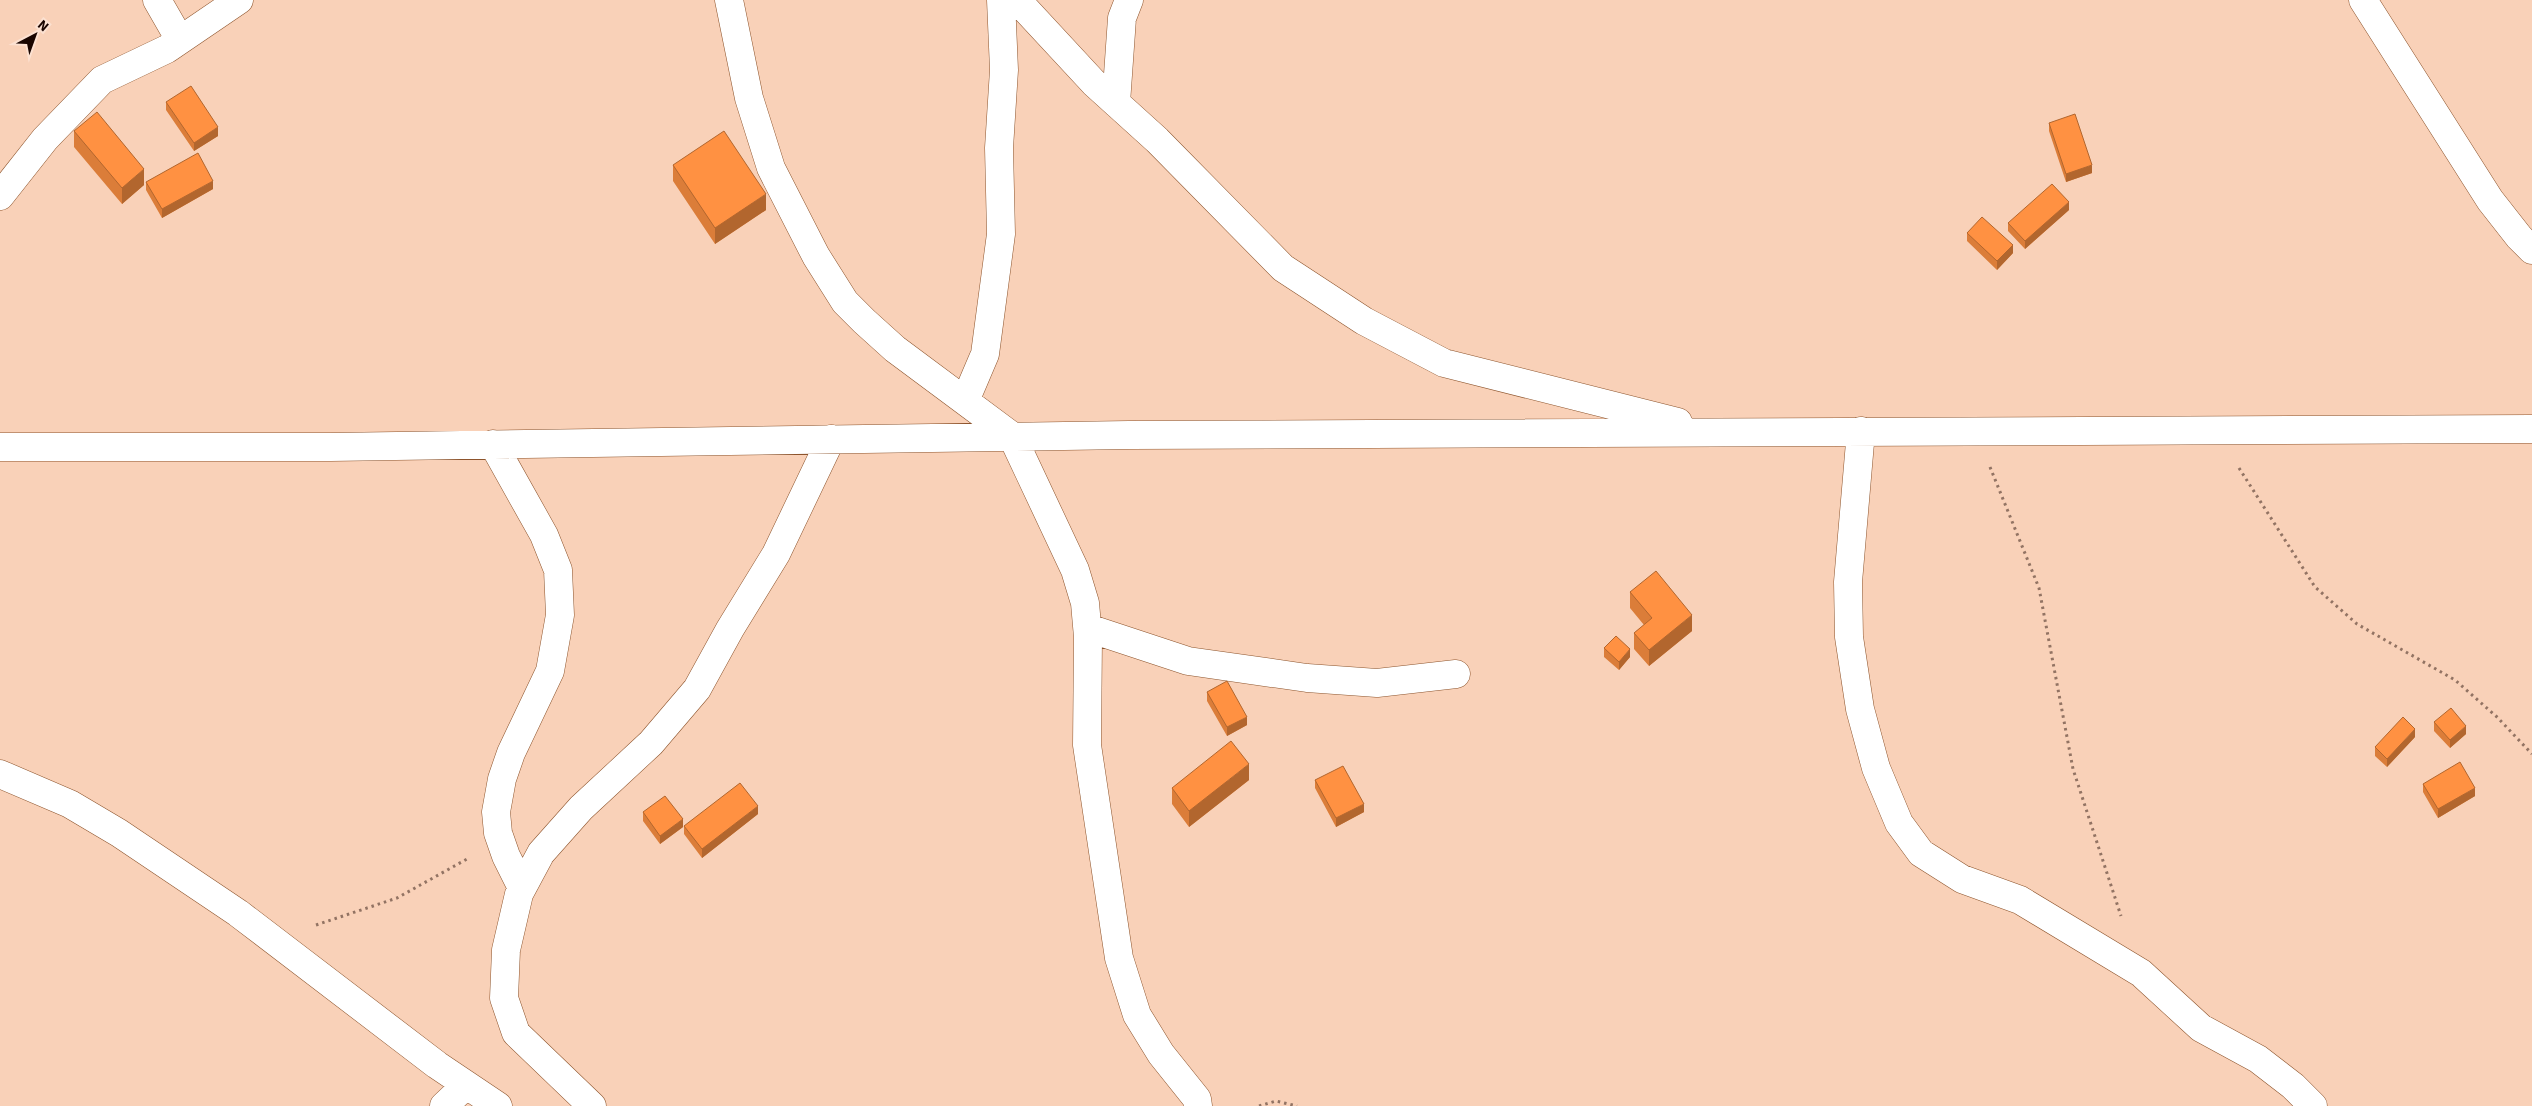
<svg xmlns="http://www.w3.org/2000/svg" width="2532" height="1106" font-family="'Source Sans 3',sans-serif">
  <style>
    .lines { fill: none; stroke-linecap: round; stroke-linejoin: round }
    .minor-casing { stroke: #8d542c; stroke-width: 29 }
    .path { stroke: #927363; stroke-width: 3; stroke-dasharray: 2.5 4; stroke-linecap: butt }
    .minor { stroke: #fff; stroke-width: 28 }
    .wall { fill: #db7d39 }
    .shaded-wall { fill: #b2662e }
    .building { fill: #ff9142; stroke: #b2662e }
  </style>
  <rect width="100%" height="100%" fill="#f9d1b8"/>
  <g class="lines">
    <defs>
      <path id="minor" d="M 157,0 L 180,40
        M 729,0 L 749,98 L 771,168 L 816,256 L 845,302 L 864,321 L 895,349 L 1012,436 L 1075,570 L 1085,603 L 1088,637 L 1087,745 L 1119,958 L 1137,1015 L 1161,1054 L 1197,1099 L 1198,1106
        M 1017,0 L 1094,83 L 1157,140 L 1283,268 L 1364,321 L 1444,363 L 1678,422
        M 2363,0 L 2490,200 L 2519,237 L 2532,250
        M 1116,103 L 1122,18 L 1129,0
        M 0,196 L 45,139 L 102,80 L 167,49 L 239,0
        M 965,401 L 985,354 L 1001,234 L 999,148 L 1004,70 L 1001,0
        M 1861,431 L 1848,582 L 1849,637 L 1860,709 L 1876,768 L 1899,823 L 1921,853 L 1962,879 L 2020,900 L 2141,973 L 2201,1028 L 2258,1059 L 2293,1086 L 2313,1106
        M 493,444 L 544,535 L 558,570 L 560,615 L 550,671 L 511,753 L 502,779 L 496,812 L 498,833 L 506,856 L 522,888
        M 0,447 L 331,447 L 1129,435 L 2532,429
        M 1088,628 L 1188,661 L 1307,678 L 1377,683 L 1456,674
        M 0,774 L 70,804 L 119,833 L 238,913 L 437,1065 L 498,1106
        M 444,1106 L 465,1086
        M 592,1106 L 516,1033 L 504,998 L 506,950 L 519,894 L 541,853 L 581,808 L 651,743 L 697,689 L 730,629 L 776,554 L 831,439"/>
    </defs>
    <use href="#minor" class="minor-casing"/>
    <path class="path" d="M 1990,467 L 2039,588 L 2073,769 L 2121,916
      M 2239,468 L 2315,587 L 2357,624 L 2455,680 L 2497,717 L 2532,754
      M 316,925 L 397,898 L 467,859
      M 1259,1106 L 1276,1101 L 1297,1106"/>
    <use href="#minor" class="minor"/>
  </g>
  <path class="wall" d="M 166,102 L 218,136 L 194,151 L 166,110 Z
    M 2049,123 L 2092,173 L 2066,182 L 2049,131 Z
    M 74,131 L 144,185 L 122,204 L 74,147 Z
    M 673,165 L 766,210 L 715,244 L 673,181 Z
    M 146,182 L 213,189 L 162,218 L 146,190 Z
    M 2069,210 L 2025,249 L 2008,231 L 2008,223 Z
    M 1967,233 L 2013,253 L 1997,270 L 1967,241 Z
    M 1630,592 L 1692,631 L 1649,666 L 1634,649 L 1634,633 L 1644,625 L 1630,608 Z
    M 1604,648 L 1630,657 L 1619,670 L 1604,657 Z
    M 1207,692 L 1247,725 L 1227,736 L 1207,701 Z
    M 2434,722 L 2466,734 L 2450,748 L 2434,731 Z
    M 2415,737 L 2387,767 L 2375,756 L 2375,747 Z
    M 1249,780 L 1189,827 L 1172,804 L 1172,788 Z
    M 1315,780 L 1364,812 L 1336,827 L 1315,788 Z
    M 2423,784 L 2475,796 L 2438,818 L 2423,792 Z
    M 643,812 L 683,827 L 660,844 L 643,821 Z
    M 758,814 L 702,858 L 684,834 L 684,826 Z"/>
  <path class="shaded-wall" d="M 218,127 L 218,136 L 194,151 L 194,143 Z
    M 2092,165 L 2092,173 L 2066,182 L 2066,174 Z
    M 144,169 L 144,185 L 122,204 L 122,188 Z
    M 213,181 L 213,189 L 162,218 L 162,209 Z
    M 766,194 L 766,210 L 715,244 L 715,228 Z
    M 2069,202 L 2069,210 L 2025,249 L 2025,241 Z
    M 2013,245 L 2013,253 L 1997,270 L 1997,261 Z
    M 1692,615 L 1692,631 L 1649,666 L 1649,650 Z
    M 1630,649 L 1630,657 L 1619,670 L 1619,662 Z
    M 1247,717 L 1247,725 L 1227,736 L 1227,727 Z
    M 2466,726 L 2466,734 L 2450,748 L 2450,740 Z
    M 2415,729 L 2415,737 L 2387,767 L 2387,759 Z
    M 1249,764 L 1249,780 L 1189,827 L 1189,811 Z
    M 2475,788 L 2475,796 L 2438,818 L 2438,809 Z
    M 1364,804 L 1364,812 L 1336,827 L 1336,818 Z
    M 758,806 L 758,814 L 702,858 L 702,849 Z
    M 683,819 L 683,827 L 660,844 L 660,836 Z"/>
  <path class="building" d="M 191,86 L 218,127 L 194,143 L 166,102 Z
    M 97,112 L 144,169 L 122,188 L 74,131 Z
    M 2075,114 L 2092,165 L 2066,174 L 2049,123 Z
    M 724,131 L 766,194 L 715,228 L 673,165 Z
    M 198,153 L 213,181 L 162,209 L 146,182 Z
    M 2052,184 L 2069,202 L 2025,241 L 2008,223 Z
    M 1982,217 L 2013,245 L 1997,261 L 1967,233 Z
    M 1656,571 L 1692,615 L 1649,650 L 1634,633 L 1652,618 L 1630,592 Z
    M 1616,636 L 1630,649 L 1619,662 L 1604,648 Z
    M 1227,681 L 1247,717 L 1227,727 L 1207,692 Z
    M 2451,708 L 2466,726 L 2450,740 L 2434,722 Z
    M 2403,717 L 2415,729 L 2387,759 L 2375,747 Z
    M 1231,741 L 1249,764 L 1189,811 L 1172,788 Z
    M 2460,762 L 2475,788 L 2438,809 L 2423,784 Z
    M 1343,766 L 1364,804 L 1336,818 L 1315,780 Z
    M 740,783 L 758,806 L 702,849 L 684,826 Z
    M 665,796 L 683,819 L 660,836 L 643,812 Z"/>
  <g transform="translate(35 35) rotate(41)" stroke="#fce1d1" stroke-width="4" paint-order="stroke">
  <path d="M0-4L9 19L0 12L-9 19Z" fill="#190500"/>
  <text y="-8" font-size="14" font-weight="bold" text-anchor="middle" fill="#190500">N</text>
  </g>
</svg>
